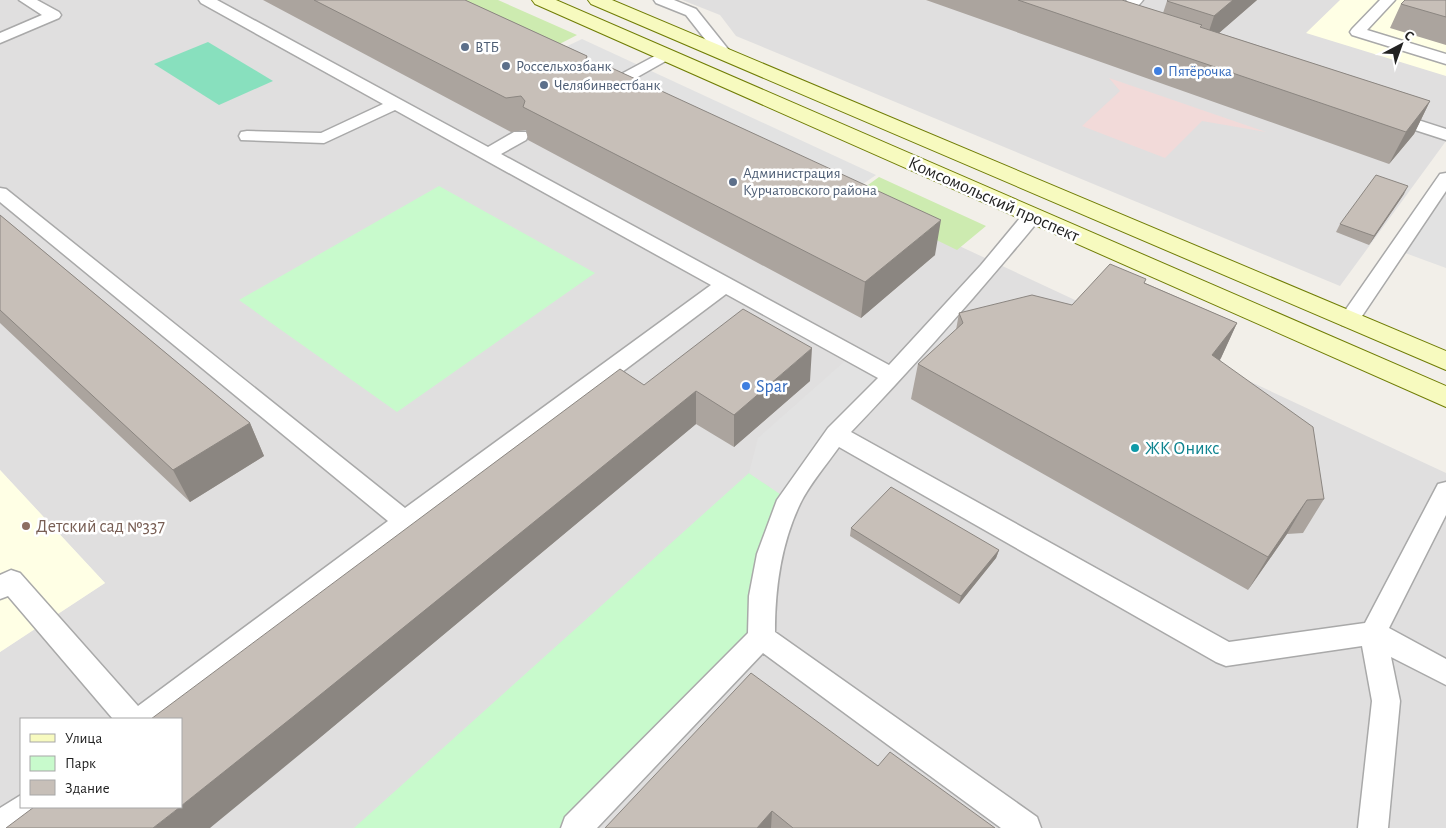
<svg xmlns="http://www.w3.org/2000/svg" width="1446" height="828" font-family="'Alegreya Sans',sans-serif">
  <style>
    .residential { fill: #e0dfdf; fill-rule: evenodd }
    .commercial { fill: #f2dad9 }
    .education { fill: #ffffe5 }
    .grass { fill: #cdebb0 }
    .park { fill: #c8facc }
    .pitch { fill: #88e0be }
    .parking { fill: #e2e2e2 }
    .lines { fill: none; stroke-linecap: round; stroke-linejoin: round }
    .service-casing { stroke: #a9a9a9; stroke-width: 3 }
    .secondary-casing { stroke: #707d05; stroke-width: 2 }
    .service { fill: #fff; fill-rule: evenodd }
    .secondary { fill: #f7fabf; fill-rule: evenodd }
    .wall { fill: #aba49e }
    .shaded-wall { fill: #8b8681 }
    .building { fill: #c7bfb8; stroke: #8b8681 }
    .service-dot { fill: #5c6f8a; stroke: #fff; stroke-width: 2 }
    .shop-dot { fill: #3f7fe0; stroke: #fff; stroke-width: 2 }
    .culture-dot { fill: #0f9aa8; stroke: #fff; stroke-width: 2 }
    .education-dot { fill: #8d6e63; stroke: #fff; stroke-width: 2 }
    .labels { text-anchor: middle; stroke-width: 5; stroke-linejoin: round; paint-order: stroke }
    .far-service-label { font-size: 15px; fill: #4e5e75; stroke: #fff; text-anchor: start }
    .far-shop-label { font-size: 15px; fill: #366cbe; stroke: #fff; text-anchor: start }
    .street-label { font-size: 18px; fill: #222; stroke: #fff }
    .shop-label { font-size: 18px; fill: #366cbe; stroke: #fff; text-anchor: start }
    .culture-label { font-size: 18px; fill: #0d838f; stroke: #fff; text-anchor: start }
    .education-label { font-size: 18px; fill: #785e54; stroke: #fff; text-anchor: start }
  </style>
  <rect width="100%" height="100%" fill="#f2efe9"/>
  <path class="residential" d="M 0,0 L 432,0 L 1446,473 L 1446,828 L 0,828 L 0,652 L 105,583 L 0,470 ZM 21,719 L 181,719 L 181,807 L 21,807 Z
    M 682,0 L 1446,0 L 1446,141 L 1340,286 L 736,36 L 720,15 Z"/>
  <path class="commercial" d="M 1109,78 L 1266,132 L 1202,121 L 1165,158 L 1082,126 L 1120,91 Z"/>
  <path class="education" d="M 1340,0 L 1446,0 L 1446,76 L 1306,33 Z
    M 0,470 L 105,583 L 0,652 Z"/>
  <path class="grass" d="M 436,0 L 498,0 L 577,35 L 546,51 Z
    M 879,177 L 986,226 L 957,250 L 850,198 Z"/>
  <path class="park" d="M 439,186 L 595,273 L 397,412 L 239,300 Z
    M 749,473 L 789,500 L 761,637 L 576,828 L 354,828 Z"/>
  <path class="pitch" d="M 208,42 L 273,81 L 219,105 L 154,64 Z"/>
  <path class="parking" d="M 582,39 L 876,175 L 850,193 L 555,52 Z
    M 1446,178 L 1446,268 L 1397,250 Z
    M 853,354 L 892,376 L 789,500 L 749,473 L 758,438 Z"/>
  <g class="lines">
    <defs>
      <path id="service" d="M 19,0 L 37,0 L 59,12 L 61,15 L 59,18 L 0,43 L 0,33 L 42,15 Z
        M 199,0 L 217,0 L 488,147 L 514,132 L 526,132 L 528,136 L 526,140 L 501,154 L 889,365 L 981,265 L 1025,212 L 1032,210 L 1039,212 L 1041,216 L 1039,220 C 979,293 916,364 851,432 L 1229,642 L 1365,623 L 1438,484 L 1446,482 L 1446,515 L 1389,628 L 1446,659 L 1446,685 L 1391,657 L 1400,701 L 1388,828 L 1358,828 L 1372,701 L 1362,646 L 1226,666 L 1216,662 L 839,447 C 827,464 809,485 800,504 C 781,544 775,588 775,632 L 1037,817 L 1041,828 L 1001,828 L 763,653 L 597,828 L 561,828 L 565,817 L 748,633 L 749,596 L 757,554 L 777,500 L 828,428 L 878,378 L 726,294 L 414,528 L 165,719 L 113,719 L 8,596 L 0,599 L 0,575 L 11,570 L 20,573 L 138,706 L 388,521 L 0,202 L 0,188 L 6,189 L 405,508 L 711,285 L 395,110 L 324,143 L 241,140 L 239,136 L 241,132 L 247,131 L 321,133 L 383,104 L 201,3 Z
        M 654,0 L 674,0 L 696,9 L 732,54 L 729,57 L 719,57 L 686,15 L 656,3 Z
        M 1127,0 L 1143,0 C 1138,7 1133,10 1125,8 L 1123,5 Z
        M 1380,0 L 1395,0 L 1367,30 L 1446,54 L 1446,64 L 1352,35 L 1350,32 L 1352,29 Z
        M 666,50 L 671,52 L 674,55 L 671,58 L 609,93 L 597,93 L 595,90 L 597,87 Z
        M 1390,111 L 1446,129 L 1446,140 L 1384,120 L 1382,116 L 1384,112 Z
        M 1446,173 L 1446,191 L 1356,325 L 1349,327 L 1342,325 L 1339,320 L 1342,315 L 1440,174 Z
        M 21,795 L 21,807 L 42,807 C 34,828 21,828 0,828 L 0,808 Z"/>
      <path id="secondary" d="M 532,0 L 556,0 L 1446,386 L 1446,407 L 535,4 Z
        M 588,0 L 612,0 L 1446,351 L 1446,370 L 591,4 Z"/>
    </defs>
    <use href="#service" class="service-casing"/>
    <use href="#secondary" class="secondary-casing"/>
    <use href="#service" class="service"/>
    <use href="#secondary" class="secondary"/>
  </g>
  <path class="wall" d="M 263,0 L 465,0 L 587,56 L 588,63 L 589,65 L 935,255 L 861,318 L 528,140 L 526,130 L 511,132 Z
    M 926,0 L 1122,0 L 1163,13 L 1167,1 L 1168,0 L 1257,0 L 1219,33 L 1430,101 L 1414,134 L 1389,164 Z
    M 1446,0 L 1446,45 L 1390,28 L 1401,4 Z
    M 1404,194 L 1369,245 L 1336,232 L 1340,224 Z
    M 0,215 L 250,423 L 264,456 L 190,502 L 0,323 Z
    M 1145,283 L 1237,323 L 1220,360 L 1324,499 L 1303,533 L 1287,534 L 1248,590 L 911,399 L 918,364 L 956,330 L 959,313 L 1072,305 Z
    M 810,381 L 734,447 L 696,424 L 310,746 L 644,385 Z
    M 851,528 L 999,550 L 996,558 L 959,604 L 850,536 Z
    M 878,766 L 995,828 L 605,828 Z"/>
  <path class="shaded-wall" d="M 1233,0 L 1257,0 L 1204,46 L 1214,16 Z
    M 1430,101 L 1414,134 L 1389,164 L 1406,132 Z
    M 1408,186 L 1404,194 L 1369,245 L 1374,236 Z
    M 941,220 L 935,255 L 861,318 L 865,282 Z
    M 1237,323 L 1221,358 L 1197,389 L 1212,355 Z
    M 812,348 L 810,381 L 734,447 L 734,415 Z
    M 696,391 L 696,424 L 310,746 L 210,828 L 153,828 L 180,807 L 181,807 L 181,806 Z
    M 250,423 L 264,456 L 190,502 L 173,470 Z
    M 1307,500 L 1287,534 L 1248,590 L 1268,557 Z
    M 999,550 L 996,558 L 959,604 L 961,596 Z
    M 772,811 L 771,828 L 757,828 Z"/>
  <path class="building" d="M 314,0 L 465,0 L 587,56 L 585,61 L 589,65 L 603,64 L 941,220 L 865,282 L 523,107 L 525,101 L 521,96 L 506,98 Z
    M 1018,0 L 1122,0 L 1202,25 L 1200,27 L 1430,101 L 1406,132 Z
    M 1168,0 L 1233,0 L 1214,16 L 1167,1 Z
    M 1405,0 L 1446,0 L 1446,17 L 1401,4 Z
    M 1376,175 L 1408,186 L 1374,236 L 1340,224 Z
    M 0,215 L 250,423 L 173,470 L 0,310 Z
    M 1110,264 L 1146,279 L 1144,283 L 1237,323 L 1212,355 L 1313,427 L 1324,499 L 1307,500 L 1268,557 L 918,364 L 963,323 L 959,313 L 1032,295 L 1072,305 Z
    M 743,309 L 812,348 L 734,415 L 696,391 L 294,716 L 181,806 L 181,719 L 151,719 L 620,369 L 644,385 Z
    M 891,487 L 999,550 L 961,596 L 851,528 Z
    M 751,673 L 878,766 L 890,752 L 995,828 L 793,828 L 772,811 L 757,828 L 605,828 Z
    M 34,807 L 180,807 L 153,828 L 6,828 Z"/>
  <g class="service-dot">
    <circle cx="465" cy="47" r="5"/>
    <circle cx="506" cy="66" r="5"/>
    <circle cx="544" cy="85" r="5"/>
    <circle cx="733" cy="182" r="5"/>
  </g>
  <g class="shop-dot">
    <circle cx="1158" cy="71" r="5"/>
    <circle cx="746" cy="386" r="5"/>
  </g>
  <circle class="culture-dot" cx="1135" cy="448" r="5"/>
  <circle class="education-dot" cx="26" cy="526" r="5"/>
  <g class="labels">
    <g class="far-service-label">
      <text x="475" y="52">ВТБ</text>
      <text x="516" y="71">Россельхозбанк</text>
      <text x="554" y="90">Челябинвестбанк</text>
      <text x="743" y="178">Администрация<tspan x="743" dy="17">Курчатовского района</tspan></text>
    </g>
    <g class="far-shop-label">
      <text x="1168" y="76">Пятёрочка</text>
    </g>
    <g class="street-label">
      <text transform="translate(994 199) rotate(24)" y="6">Комсомольский проспект</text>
    </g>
    <g class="shop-label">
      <text x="756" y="392">Spar</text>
    </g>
    <g class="culture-label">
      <text x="1145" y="454">ЖК Оникс</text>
    </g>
    <g class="education-label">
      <text x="36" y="532">Детский сад №337</text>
    </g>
  </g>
  <rect x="20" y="718" width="162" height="90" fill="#ffffff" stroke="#a7a7a7"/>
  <rect x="30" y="734" width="25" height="8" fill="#f7fabf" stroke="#a7a7a7"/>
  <text x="65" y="743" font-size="15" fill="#222222">Улица</text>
  <rect x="30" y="756" width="25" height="15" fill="#c8facc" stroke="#a7a7a7"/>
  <text x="65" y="768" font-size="15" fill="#222222">Парк</text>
  <rect x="30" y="780" width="25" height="15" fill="#c7bfb8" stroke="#a7a7a7"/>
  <text x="65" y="793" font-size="15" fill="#222222">Здание</text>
  <g transform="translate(1401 45) rotate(41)" stroke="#ffffff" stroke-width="4" paint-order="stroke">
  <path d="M0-4L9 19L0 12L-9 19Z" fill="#222222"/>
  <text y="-8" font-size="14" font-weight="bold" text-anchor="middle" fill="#222222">С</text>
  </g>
</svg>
